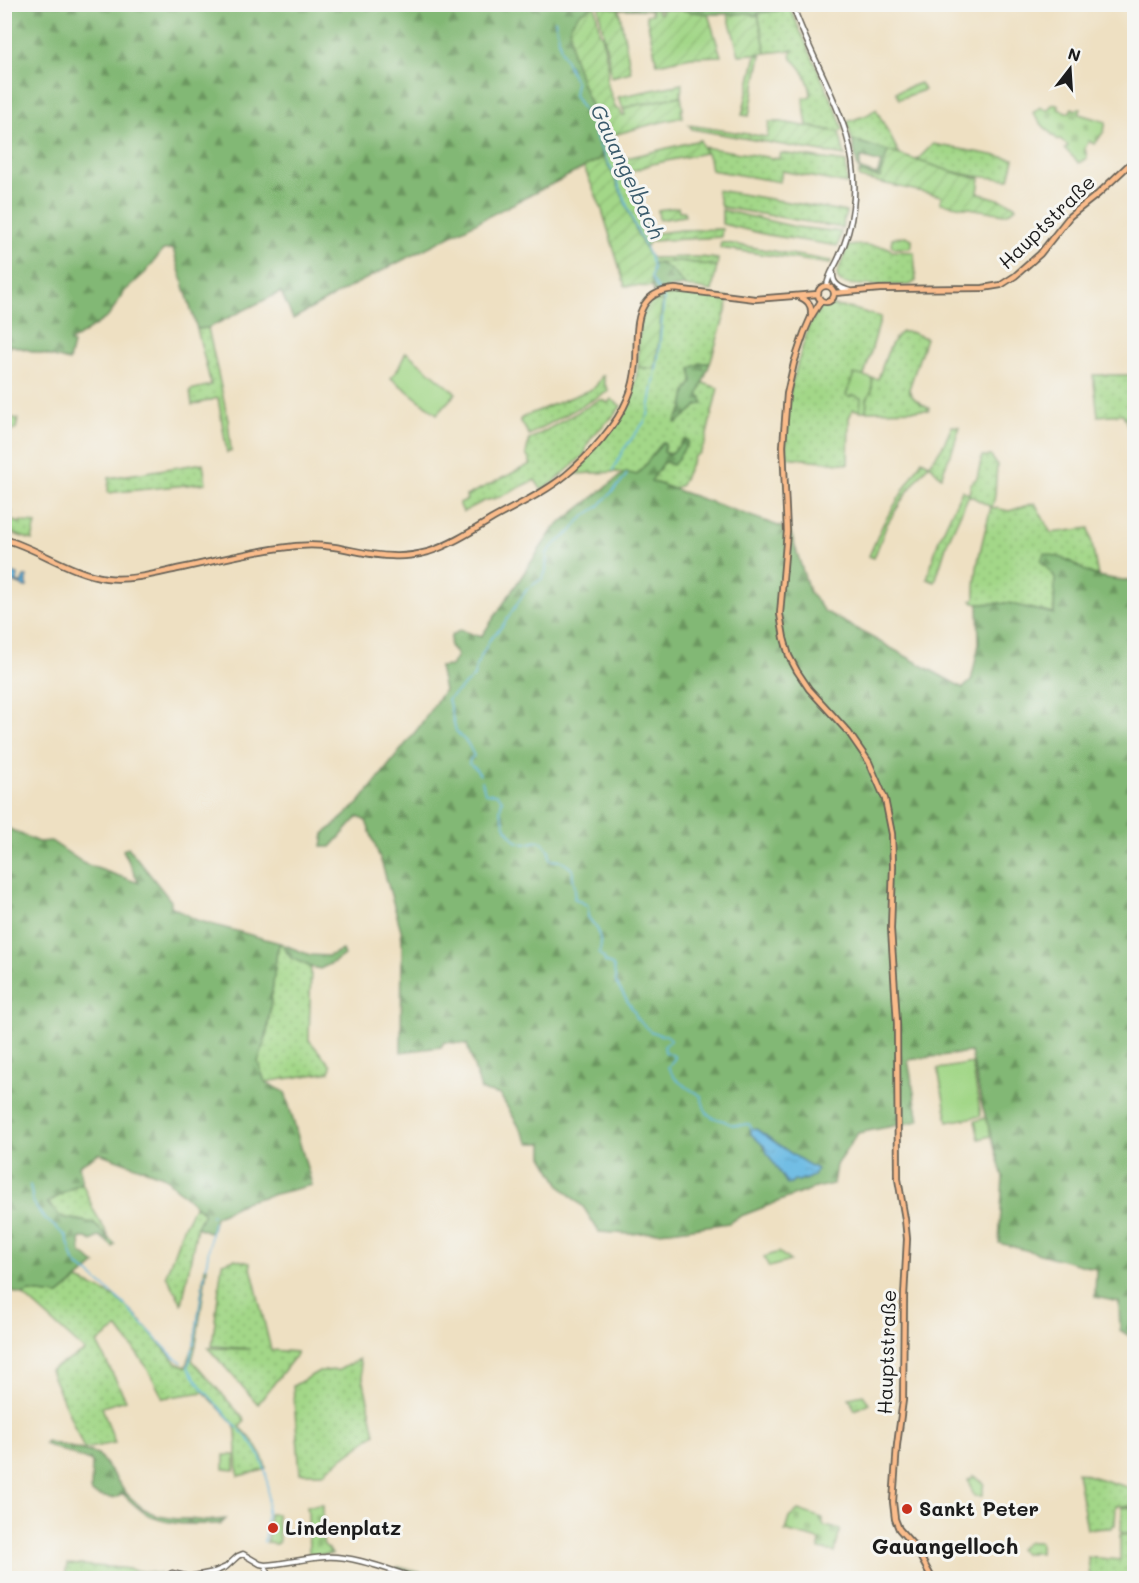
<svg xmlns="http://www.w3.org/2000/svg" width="1139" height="1583" font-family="Mali,sans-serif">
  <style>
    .grass { fill: url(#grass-dots); stroke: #607a52; stroke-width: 1.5 }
    .forest { fill: url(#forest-firs); stroke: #4f6a48; stroke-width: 1.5 }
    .cemetery { fill: url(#cemetery-stones); stroke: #607a52; stroke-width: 1.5 }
    .park { fill: url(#park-tufts); stroke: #607a52; stroke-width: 1.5 }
    .garden { fill: url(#garden-furrows); stroke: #607a52; stroke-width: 1.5 }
    .pitch { fill: #a3d788; stroke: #607a52; stroke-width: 1.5 }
    .water { fill: url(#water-ripples); stroke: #426a80; stroke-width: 1.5 }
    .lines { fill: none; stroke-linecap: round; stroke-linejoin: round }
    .stream { stroke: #68b9e3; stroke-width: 1.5 }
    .minor-casing { stroke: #666156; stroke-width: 7 }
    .major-casing { stroke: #666156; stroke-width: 8 }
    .minor { stroke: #fff; stroke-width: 4 }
    .major { stroke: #fabc8b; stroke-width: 4.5 }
    .poi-dot { fill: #c8321e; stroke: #f6f6f2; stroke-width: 2 }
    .labels { text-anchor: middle; stroke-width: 6; stroke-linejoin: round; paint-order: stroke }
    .street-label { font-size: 20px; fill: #1c1c1c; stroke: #f6f6f2 }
    .poi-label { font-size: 20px; font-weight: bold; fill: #1c1c1c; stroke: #f6f6f2; text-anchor: start }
    .water-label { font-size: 21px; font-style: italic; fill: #3a5b6c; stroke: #f6f6f2 }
    .quarter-label { font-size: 22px; font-weight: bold; fill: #1c1c1c; stroke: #f6f6f2 }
  </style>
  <defs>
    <pattern id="grass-dots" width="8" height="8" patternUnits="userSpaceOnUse" patternTransform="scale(1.5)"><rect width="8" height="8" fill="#a3d788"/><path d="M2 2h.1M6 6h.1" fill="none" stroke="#8cb875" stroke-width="1.8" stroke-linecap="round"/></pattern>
    <pattern id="forest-firs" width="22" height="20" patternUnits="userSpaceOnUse" patternTransform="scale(1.5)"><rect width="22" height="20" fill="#82b874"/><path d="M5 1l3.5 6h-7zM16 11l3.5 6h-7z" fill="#6a955e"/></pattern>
    <pattern id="cemetery-stones" width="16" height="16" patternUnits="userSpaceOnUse" patternTransform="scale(1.5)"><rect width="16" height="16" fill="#a3d788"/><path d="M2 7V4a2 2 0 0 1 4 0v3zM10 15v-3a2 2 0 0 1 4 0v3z" fill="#8cb875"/></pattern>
    <pattern id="park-tufts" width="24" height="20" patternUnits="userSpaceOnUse" patternTransform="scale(1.5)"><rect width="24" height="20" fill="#a3d788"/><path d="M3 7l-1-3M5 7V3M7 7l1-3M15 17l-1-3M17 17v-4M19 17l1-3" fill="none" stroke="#8cb875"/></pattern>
    <pattern id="garden-furrows" width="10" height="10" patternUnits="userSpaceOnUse" patternTransform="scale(1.5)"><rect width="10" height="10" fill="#a3d788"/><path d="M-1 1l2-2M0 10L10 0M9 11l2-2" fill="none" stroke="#8cb875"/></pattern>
    <pattern id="water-ripples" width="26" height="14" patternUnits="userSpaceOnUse" patternTransform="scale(1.5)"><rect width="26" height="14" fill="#68b9e3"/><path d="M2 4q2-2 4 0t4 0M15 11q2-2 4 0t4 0" fill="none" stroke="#5a9ec2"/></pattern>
  </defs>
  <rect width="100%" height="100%" fill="#f6f6f2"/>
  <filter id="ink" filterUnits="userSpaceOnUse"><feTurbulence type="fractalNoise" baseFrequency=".0167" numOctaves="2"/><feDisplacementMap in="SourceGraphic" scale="12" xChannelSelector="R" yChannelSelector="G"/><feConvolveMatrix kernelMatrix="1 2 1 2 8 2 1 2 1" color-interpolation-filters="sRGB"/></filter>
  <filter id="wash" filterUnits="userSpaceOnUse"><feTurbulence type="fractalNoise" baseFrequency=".008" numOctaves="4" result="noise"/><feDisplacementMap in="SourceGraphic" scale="24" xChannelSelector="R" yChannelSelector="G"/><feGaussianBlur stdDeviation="1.35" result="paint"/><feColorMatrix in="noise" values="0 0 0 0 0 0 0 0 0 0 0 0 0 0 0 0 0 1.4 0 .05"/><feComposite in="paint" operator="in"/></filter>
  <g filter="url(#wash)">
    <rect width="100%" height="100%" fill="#eee0c2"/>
    <path class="grass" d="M 789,6 L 837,112 L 843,129 L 839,132 L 807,126 L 803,98 L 811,96 C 810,82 803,68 792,59 L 791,53 L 793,50 L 766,53 L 758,13 L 781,10 Z
      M 682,84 L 681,96 L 623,108 L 618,97 Z
      M 876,109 L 900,155 L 852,140 L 847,122 L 867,115 Z
      M 606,137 L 627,173 L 650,232 L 651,241 L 644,248 L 634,227 L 615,179 L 603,158 L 599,140 Z
      M 933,144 L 1014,159 L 1009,179 C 973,177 950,173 917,160 Z
      M 703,147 L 779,159 L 781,153 L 846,162 L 847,184 L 782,171 L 780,182 L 711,170 L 709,158 Z
      M 717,190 L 836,210 L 846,212 L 842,228 L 721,207 Z
      M 722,210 L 796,227 L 841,232 L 838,246 L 768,235 L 722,224 Z
      M 721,242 L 831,261 L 830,264 L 720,248 Z
      M 861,245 L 887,247 L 892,251 L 914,252 L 916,281 L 910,285 C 899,285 847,287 841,282 C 837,280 838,278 837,274 L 848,246 Z
      M 680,261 L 717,266 L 712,291 L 685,286 L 678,277 L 659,263 Z
      M 676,291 L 728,298 L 727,308 L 710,363 L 701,363 L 691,387 L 686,392 L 683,408 L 677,423 L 687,413 L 693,410 L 697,405 L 697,397 L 703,383 L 718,388 L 705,443 L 700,453 L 694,457 L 681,485 L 674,489 L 650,481 L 664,462 L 673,464 L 685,439 L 671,455 L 664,452 L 665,444 L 663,442 L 637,475 L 617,472 L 574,474 L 573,471 C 590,452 617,427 628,404 C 633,393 636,380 638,367 L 655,369 L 662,301 L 652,301 L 659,296 Z
      M 832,304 L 833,306 L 850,308 L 881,317 L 864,376 L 854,375 L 847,395 L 854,395 L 862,398 L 860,411 L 853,409 L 849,418 L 848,464 L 786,457 L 786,426 L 791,386 L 808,328 L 812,320 L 821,306 Z
      M 208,328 L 228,419 L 231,451 L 227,453 L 218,398 L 192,405 L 190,390 L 211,385 L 197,329 Z
      M 902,332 L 910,332 L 926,338 L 909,389 C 911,399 921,403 929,408 L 929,410 L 866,411 L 867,399 L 872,390 L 872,378 L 878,379 C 883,366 890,338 902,332 Z
      M 1093,375 L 1134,375 L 1134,413 L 1131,413 L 1134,420 L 1134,441 L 1123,414 L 1098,416 Z
      M 602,376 L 604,376 L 604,383 L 609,391 L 529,435 L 520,420 L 525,416 L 592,389 L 596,386 Z
      M 611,399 L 621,406 C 611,423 587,433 585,454 L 553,483 L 541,489 L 535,480 L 500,497 L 484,501 L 463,512 L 459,503 L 467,500 L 466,496 L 531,464 L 526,454 L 529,440 L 599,400 L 603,400 L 608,403 Z
      M 952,426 L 959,427 L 954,446 L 941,477 L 929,464 L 908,491 L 887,524 L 874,558 L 869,556 L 883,524 L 922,460 L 929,464 C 941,452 946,440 952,426 Z
      M 982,456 L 991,456 L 997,465 L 995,493 L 994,503 L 991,507 L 1009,511 L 1035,503 L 1051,533 L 1089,528 L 1098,576 L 1088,573 L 1066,560 L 1041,561 L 1055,577 L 1054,614 L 1007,603 L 978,604 L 972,601 L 975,598 C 974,567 984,536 991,507 L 969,495 L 947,543 L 935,582 L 927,579 L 938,542 L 962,490 L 969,494 L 971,483 L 977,478 Z
      M 203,463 L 206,483 L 108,493 L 109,478 Z
      M 5,511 L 9,511 L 12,512 L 10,520 L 20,523 L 21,521 L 29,523 L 31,522 L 36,524 L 32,540 L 5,531 Z
      M 280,943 L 287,946 L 283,947 L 291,958 L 311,967 L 309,1040 L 331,1066 L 330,1072 L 265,1082 L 258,1062 L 267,1034 L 277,951 Z
      M 82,1182 L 94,1211 L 108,1235 L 107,1236 L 93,1223 L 61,1217 L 47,1202 Z
      M 195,1205 L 204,1214 L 197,1227 L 182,1304 L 166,1275 L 183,1228 Z
      M 235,1259 L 250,1263 L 271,1350 L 297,1352 L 293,1359 L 258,1404 L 208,1348 L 251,1349 L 212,1346 L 222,1263 Z
      M 207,1267 L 196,1345 L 192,1360 L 245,1420 L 240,1427 C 253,1439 262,1451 266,1468 L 264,1470 L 238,1476 L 236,1431 L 234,1424 L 204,1392 L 163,1398 L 146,1366 L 118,1328 L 97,1343 L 126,1400 L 102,1407 L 115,1443 L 84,1449 L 50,1370 L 85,1351 L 23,1295 L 29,1292 L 59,1295 L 78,1280 C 91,1286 106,1291 117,1299 C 138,1314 158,1343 176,1362 L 186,1367 L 194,1345 L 205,1268 Z
      M 359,1359 L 375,1434 L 328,1469 L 325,1473 L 300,1473 L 293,1386 L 319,1371 L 339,1370 Z
      M 1077,1472 L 1134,1489 L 1134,1506 L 1116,1506 L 1115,1525 L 1113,1525 L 1112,1528 L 1087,1529 Z
      M 1134,1534 L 1134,1578 L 1090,1578 L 1088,1557 L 1120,1560 L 1120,1535 Z
      M 67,1564 L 122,1568 L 160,1574 L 160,1578 L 65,1578 Z"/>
    <path class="forest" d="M 5,5 L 792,5 L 781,10 L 758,13 L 758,15 L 754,16 L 748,14 L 708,14 L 679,10 L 619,9 L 596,5 L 580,13 L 572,52 L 585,92 L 606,137 L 599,140 L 603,158 L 352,286 L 293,319 L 281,292 L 208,328 L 197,329 L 173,249 L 163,250 L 145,273 L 125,291 L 108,317 L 70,342 L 73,344 L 69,361 L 10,345 L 5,355 Z
      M 852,140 L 888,151 L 880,178 L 859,173 L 861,170 L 877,175 L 881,163 L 860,157 L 860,169 L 858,169 Z
      M 653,263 C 666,262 678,277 685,286 L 669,288 L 654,293 L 651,279 Z
      M 701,363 L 710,363 L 698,396 L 702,397 L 703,404 L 697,405 C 692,412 683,417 677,423 L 675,422 L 683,408 L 686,392 L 692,382 L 691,368 Z
      M 685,439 L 688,440 L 688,443 L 675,463 L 673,465 L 667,462 L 664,462 L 651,481 L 790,530 L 809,591 L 824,611 L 963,688 L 971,681 L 979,644 L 978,604 L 1007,603 L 1054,614 L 1055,577 L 1041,561 L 1044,553 C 1051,555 1060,557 1067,560 C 1074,563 1080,569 1088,572 C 1096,577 1126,582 1134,579 L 1134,1339 L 1120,1330 L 1119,1302 L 1095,1297 L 1096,1269 L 999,1243 L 1003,1177 L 981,1101 L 971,1052 L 908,1060 L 919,1121 L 858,1133 L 836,1165 L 833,1184 L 812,1189 L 793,1196 L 741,1216 L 729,1223 L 670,1231 L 630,1234 L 599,1232 L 584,1208 L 561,1187 L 543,1156 L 543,1143 L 529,1143 L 500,1095 L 481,1090 L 467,1044 L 444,1042 L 441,1047 L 401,1052 L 402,941 L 401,930 L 382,864 L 366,821 L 358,817 L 331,847 L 322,847 L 324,834 L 358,804 L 419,727 L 444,690 L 439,667 L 451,666 L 457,655 L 450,646 L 451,636 L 460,630 L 481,637 L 554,528 L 625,472 L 637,475 L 663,442 L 665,444 L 664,452 L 670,455 Z
      M 5,827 L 38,842 L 51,841 L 85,864 L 139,883 L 123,850 L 128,847 L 171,901 L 171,906 L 196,920 L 280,943 L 277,951 L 267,1033 L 258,1062 L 265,1082 L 285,1092 L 312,1185 L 247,1201 L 215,1217 L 211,1233 L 197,1227 L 204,1213 L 163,1176 L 99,1153 L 79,1165 L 82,1182 L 47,1203 L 61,1217 L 93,1223 L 115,1244 L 113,1247 L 100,1236 L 92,1241 L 86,1238 L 80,1238 L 81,1253 L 96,1264 L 59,1295 L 29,1292 L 23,1295 L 9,1291 L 5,1291 Z
      M 287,946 L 310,955 L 328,956 L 342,950 L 344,955 L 334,962 L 320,969 L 311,967 L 291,958 L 283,947 Z
      M 46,1441 L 98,1454 L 127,1494 L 142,1508 L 158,1516 L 176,1519 L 190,1519 L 206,1521 L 226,1519 L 221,1524 C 198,1524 165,1527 145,1513 C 137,1508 130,1501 123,1494 C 114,1501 102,1497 91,1493 L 92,1462 L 44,1444 Z
      M 398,1567 L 442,1578 L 424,1578 L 396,1570 Z"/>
    <path class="cemetery" d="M 1053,104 L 1059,106 L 1058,109 L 1069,113 L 1072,108 L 1076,110 L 1079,108 L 1081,109 L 1079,114 L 1106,122 L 1104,131 L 1095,144 L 1089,141 L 1085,148 L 1087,158 L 1079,163 L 1065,149 L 1068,146 L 1060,139 L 1058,140 C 1049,132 1040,124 1033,113 L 1040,107 L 1047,110 Z
      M 323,1505 L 323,1541 L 324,1545 L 328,1548 L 332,1554 L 309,1556 L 308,1511 L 307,1511 L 307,1506 Z
      M 798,1510 L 822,1518 L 824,1526 L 840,1529 L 835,1552 L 819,1549 L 820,1540 L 785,1531 L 789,1518 Z"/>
    <path class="park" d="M 920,83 L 924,90 L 899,99 L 896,92 Z
      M 5,416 L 18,419 L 16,429 L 10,431 L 5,430 Z
      M 986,1118 L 991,1136 L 979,1139 L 975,1121 Z
      M 779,1252 L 790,1261 L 769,1267 L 764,1257 Z
      M 863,1395 L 869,1403 L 855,1410 L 849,1398 Z
      M 973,1476 L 984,1483 L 983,1487 L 983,1496 L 974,1496 L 968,1480 L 971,1479 Z
      M 1028,1542 L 1040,1542 L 1040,1553 L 1024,1553 L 1019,1549 Z"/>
    <path class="garden" d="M 595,5 L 600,34 L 602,35 L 608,66 L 607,83 L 616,109 L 620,109 L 622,115 L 625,115 L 623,108 L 681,96 L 683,110 L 681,110 L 683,117 L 649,125 L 606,137 L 585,92 L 572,52 L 570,25 L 580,13 Z
      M 599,6 L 619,9 L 631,72 L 611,77 C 610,53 600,30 599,6 Z
      M 651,9 L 657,9 L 658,13 L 661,13 L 661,9 L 679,10 L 708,14 L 721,56 L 691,57 L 657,64 L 646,15 L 652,14 Z
      M 748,13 L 753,14 L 754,16 L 758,15 L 766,53 L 739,55 L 728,15 Z
      M 756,55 L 761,55 L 749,116 L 742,115 Z
      M 769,122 L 781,122 L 839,132 L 845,156 L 692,129 L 689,125 L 767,137 Z
      M 700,140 L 705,153 L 652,164 L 627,173 L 619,160 Z
      M 888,151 L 959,174 L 980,178 L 978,193 L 1008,202 L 1016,207 L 1010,212 L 1004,214 L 940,203 L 941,196 L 859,178 L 859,173 L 880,178 Z
      M 603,158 C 607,164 612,171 615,179 C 628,205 634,234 651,258 L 700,257 L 718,259 L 717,266 L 680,261 L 653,263 L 651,279 L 652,286 C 647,288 633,285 625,286 L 602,210 L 584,167 Z
      M 678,207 L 679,211 L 684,211 L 685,216 L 659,220 L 658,210 Z
      M 722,229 L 721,237 L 651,241 L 650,234 L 681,230 Z
      M 652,301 L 662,301 L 659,339 L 655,369 L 638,367 C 639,346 635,318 652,301 Z"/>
    <path class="pitch" d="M 905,236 L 912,239 L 912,244 L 910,248 L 895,248 L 891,245 L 892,238 Z
      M 406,352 L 456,393 L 437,414 L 391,378 L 398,369 Z
      M 854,374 L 872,378 L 872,390 L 867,399 L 866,411 L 860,411 L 861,398 L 854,395 L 849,397 L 846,395 Z
      M 972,1063 L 981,1116 L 948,1122 L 938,1069 Z
      M 224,1455 L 235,1455 L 235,1470 L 224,1469 Z
      M 1122,1507 L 1134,1508 L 1134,1533 L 1121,1533 Z
      M 269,1514 L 277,1514 L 279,1542 L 277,1544 L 267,1543 Z"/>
    <path class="water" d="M 4,571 L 18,575 L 17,582 L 21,584 L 24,577 L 27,577 L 27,587 L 23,587 L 21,585 C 16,584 9,580 5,581 Z
      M 751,1128 L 756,1129 C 776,1142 795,1158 817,1169 L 813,1176 L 804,1180 L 803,1179 L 799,1181 L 794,1180 L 791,1183 L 787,1184 L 767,1153 L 765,1147 L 751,1134 Z"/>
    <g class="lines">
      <path class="stream" d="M 555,20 L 561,50 L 576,83 L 574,95 L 592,124 L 598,143 L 616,178 L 635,226 L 649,255 L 653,267 L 651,278 L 664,299 L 658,359 L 648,415 L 645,421 L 624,449 L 613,470
        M 480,775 L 475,768 L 469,764 L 470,759 L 474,756 L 468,744 L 456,731 L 448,699 L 474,677 L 476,666 L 489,641 L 503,625 L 527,589 L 543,578 L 546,571 L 547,553 L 553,546 L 573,530 L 577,523 L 586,515 L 598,507 L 623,480 L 627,474
        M 482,781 L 485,793 L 496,794 L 501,798 L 502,800 L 500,810 L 506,828 L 516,841 L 525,844 L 538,841 L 542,842 L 549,850 L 550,860 L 562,861 L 573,870 C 571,880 578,885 574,898 L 588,906 L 588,917 L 598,930 L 601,945 L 599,954 L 604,958 L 605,962 L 612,965 L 614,968 L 616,983 L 635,1013 L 637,1019 L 650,1031 L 660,1035 L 666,1035 L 671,1039 L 671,1041 L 664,1046 L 665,1052 L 673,1055 L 675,1058 L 668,1067 C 670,1070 672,1074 674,1077 C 680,1084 693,1091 701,1096 C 705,1111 705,1116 721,1120 C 726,1121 729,1125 735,1125 C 740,1126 744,1124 749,1124 L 752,1129
        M 30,1185 L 33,1201 L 37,1209 L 43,1217 L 66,1236 L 74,1261 L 78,1266 L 86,1271 L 123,1303 L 173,1356 L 182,1362
        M 212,1214 L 212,1216
        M 206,1267 L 213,1222
        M 194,1345 L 205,1272
        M 193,1348 L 188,1367 L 202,1388 L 238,1428
        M 240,1430 C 277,1466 268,1496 264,1542"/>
    </g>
  </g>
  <g filter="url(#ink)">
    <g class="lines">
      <defs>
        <path id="minor" d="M 792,4 C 816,74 863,131 853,208 C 851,225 846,242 839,257 C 835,267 828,275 827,286
          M 833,273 C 832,284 840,288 850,291
          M 265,1565 L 270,1578
          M 163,1578 L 172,1573 L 189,1577 L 214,1572 L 226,1567 L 238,1556 L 243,1554 L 260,1564 L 265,1565 C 285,1564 305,1558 325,1557 C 352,1555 389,1570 415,1578"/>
        <path id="major" d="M818 294a8 8 0 1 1 16 0a8 8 0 1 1-16 0Z
          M 835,293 L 880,289 L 983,288 L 1001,285 L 1015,276 L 1040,254 L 1070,216 L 1098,194 L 1134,160
          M 798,296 C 807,300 812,304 811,314
          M 821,301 L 811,317 L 804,333 L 794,363 L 787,394 L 783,446 L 787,531 L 780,614 L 784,638 L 789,656 L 797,671 L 809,689 L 849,733 L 869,762 L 885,799 L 892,834 L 893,866 L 891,929 L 897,1023 L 898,1179 L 905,1219 L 907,1239 L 904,1297 L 903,1400 L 897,1445 L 893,1502 L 895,1519 L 899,1529 L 915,1547 L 932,1578
          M 4,539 C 39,549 70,573 106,578 C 129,581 155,574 177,569 C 211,562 245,553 280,548 C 297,545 316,544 334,547 C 353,550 372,556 392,556 C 404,557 416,555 428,552 C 450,545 472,531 492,519 C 517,505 544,493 566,475 C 589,456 617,425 628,398 C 633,387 635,375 636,363 C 638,331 631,292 675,289 L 755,299 L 818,294"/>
      </defs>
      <use href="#minor" class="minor-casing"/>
      <use href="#major" class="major-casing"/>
      <use href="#minor" class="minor"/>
      <use href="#major" class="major"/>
    </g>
  </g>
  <g class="poi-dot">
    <circle cx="907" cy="1509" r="6"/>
    <circle cx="273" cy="1528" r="6"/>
  </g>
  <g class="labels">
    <g class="street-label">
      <text transform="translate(1047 222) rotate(-44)" y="7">Hauptstraße</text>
      <text transform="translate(887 1352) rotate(-88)" y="7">Hauptstraße</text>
    </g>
    <g class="poi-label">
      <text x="919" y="1516">Sankt Peter</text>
      <text x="285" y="1535">Lindenplatz</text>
    </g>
    <g class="water-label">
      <text transform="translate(627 172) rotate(65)" y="7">Gauangelbach</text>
    </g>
    <g class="quarter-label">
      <text x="945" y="1554">Gauangelloch</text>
    </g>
  </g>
  <rect width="1139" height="1583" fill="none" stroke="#f6f6f2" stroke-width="24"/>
  <g transform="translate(1070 69) rotate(17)" stroke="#f6f6f2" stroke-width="4.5" paint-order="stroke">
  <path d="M0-4.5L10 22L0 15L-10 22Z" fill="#1c1c1c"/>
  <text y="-9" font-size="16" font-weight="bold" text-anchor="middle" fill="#1c1c1c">N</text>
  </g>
</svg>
